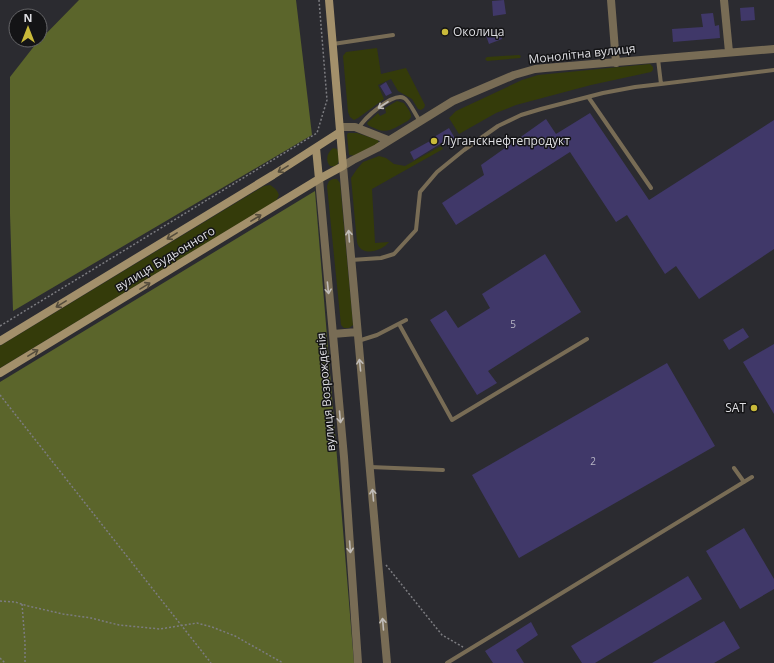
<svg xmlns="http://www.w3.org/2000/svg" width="774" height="663" font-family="'Open Sans',sans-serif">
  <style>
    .green { fill: #343b0a }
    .forest { fill: #5b652b }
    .building { fill: #403869 }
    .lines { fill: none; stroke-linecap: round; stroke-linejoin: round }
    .path { stroke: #7c7c80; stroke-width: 1.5; stroke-dasharray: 2 2; stroke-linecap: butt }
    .lane { stroke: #786c55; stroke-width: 4 }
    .street { stroke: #786c55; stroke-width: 8 }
    .secondary { stroke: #a3906b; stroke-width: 8 }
    .oneway { stroke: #c0bcb8 }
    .oneway2 { stroke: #544c3c }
    .poi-dot { fill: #c9ba3a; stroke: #141416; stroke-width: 1.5 }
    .labels { text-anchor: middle; stroke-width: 3; stroke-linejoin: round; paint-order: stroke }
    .number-label { font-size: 10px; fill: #b7b5c4 }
    .poi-label { font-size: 12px; fill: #dfdfe3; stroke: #141416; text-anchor: start }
    .street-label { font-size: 12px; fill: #dfdfe3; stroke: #141416 }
  </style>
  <rect width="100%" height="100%" fill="#2b2b30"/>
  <path class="green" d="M 377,48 L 381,74 L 406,68 L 425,105 L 424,108 L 421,110 L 418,109 L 412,99 L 398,91 L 391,79 L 378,85 L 384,99 L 358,118 L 354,120 L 350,117 L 348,112 L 343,56 L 346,52 Z
    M 519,55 L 521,56 L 520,58 L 487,61 L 485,59 L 487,57 Z
    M 650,64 L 653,67 L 653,70 L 651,72 L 591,85 L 516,105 L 496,113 L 459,134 L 449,118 L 456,111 L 522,80 L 538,75 Z
    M 397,101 L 404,103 C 406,106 412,113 411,117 C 410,120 406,122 404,123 C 388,132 384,134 368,125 L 367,123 L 378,113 L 380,116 L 386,113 L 385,108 Z
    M 348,133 L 357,133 L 378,140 L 379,144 L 356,156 L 349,155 L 347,135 Z
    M 441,146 L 443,149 L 372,189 L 375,243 L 389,242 C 382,251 361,258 357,242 L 351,178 L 357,169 L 363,162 L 379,156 L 386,158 L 394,164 L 405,166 Z
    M 333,148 L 337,149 C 340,156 341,168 330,166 C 325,160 327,153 333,148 Z
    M 333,179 L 337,179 L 340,183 L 353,325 L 349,328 L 344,328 L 341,325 L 327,186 L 329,181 Z
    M 270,185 C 275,188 277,190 279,195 L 276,201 L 0,368 L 0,346 L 264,186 Z"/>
  <path class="forest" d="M 79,0 L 296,0 L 312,135 L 13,311 L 10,214 L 10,77 L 35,45 Z
    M 315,191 L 354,663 L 0,663 L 0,382 Z"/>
  <path class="building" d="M 504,0 L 506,14 L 493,16 L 492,1 Z
    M 754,7 L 755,20 L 741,21 L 740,8 Z
    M 713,13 L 715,26 L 719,25 L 720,38 L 673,42 L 672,29 L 703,27 L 701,14 Z
    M 499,29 L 502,39 L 489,44 L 485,33 Z
    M 386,82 L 392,93 L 386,96 L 380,86 Z
    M 590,113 L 649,200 L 774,120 L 774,249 L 699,299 L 676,266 L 665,274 L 627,215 L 616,222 L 570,152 L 456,225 L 442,203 L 484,175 L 481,165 L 546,119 L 556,134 Z
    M 449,128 L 457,142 L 449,147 L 445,141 L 414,160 L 410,152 L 430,141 L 429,140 Z
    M 545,254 L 581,312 L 488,371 L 497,383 L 477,395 L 430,320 L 446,310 L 458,328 L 490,308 L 482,294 Z
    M 743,328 L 749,337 L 729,350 L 723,340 Z
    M 774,344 L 774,414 L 743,362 Z
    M 667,363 L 715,446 L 519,558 L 472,475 Z
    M 744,528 L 774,579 L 774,589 L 740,609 L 706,551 Z
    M 688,576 L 702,599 L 595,663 L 582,663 L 571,646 Z
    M 724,621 L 740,648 L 714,663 L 652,663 Z
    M 531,622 L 538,635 L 516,650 L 524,663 L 493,663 L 485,651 Z"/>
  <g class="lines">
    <path class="path" d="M 0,326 L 317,133 L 327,100 L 319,0
      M 0,395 L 211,663
      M 386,565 L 442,635 L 463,647
      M 0,601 L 15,602 L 28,606 L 63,614 L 91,618 L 119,625 L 160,629 L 197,623 L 212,627 L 235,636 L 283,663
      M 22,604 L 25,643 L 25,663
      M 0,658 L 5,663"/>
    <path class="lane" d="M 333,44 L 393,35
      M 661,84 L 774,70
      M 589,98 L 651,188
      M 359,128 C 363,119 393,92 404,98 C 409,100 416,116 420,121
      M 351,260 L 381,258 L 394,254 L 416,230 L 420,192 L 437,172 L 464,150 L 498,126 L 521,115 L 541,109 L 603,93 L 635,87 L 661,84 L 658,59
      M 399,324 L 452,420 L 587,339
      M 358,341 L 377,335 L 406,320
      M 370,467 L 443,470
      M 734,468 L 744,482
      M 447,663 L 752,477"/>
    <path class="street" d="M 611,0 L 616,63
      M 724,0 L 729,52
      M 340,127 L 355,127 L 388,140
      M 319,179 L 344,457 L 358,663
      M 333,334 L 357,332
      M 387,663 L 343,166 L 353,160 L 377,148 L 453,101 L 514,75 L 535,69 L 545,68 L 774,49"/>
    <path class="secondary" d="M 316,148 L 319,179
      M 0,341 L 273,175 L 340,132
      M 0,373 L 319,179 L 343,166 L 329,0"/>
  </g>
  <defs><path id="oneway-shaft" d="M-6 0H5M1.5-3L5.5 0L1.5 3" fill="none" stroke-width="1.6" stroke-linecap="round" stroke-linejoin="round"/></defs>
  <g class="oneway">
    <use href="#oneway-shaft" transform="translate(383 105) rotate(147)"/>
    <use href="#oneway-shaft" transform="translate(349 236) rotate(-94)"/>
    <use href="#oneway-shaft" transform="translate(328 288) rotate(84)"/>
    <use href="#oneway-shaft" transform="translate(360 365) rotate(-96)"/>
    <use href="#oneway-shaft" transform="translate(340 417) rotate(85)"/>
    <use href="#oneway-shaft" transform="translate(373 495) rotate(-95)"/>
    <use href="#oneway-shaft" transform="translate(350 547) rotate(86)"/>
    <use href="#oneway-shaft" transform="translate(383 624) rotate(-95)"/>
  </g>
  <g class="oneway2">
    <use href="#oneway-shaft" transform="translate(283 169) rotate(148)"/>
    <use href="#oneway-shaft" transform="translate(256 218) rotate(-31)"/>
    <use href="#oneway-shaft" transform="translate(172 236) rotate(149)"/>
    <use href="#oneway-shaft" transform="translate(145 286) rotate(-31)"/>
    <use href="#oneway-shaft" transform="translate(61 304) rotate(149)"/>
    <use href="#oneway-shaft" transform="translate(33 353) rotate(-31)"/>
  </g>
  <g class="poi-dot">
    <circle cx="445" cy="32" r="4"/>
    <circle cx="434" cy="141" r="4"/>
    <circle cx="754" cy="408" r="4"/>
  </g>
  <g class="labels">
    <g class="number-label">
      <text x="513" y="328">5</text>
      <text x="593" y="465">2</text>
    </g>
    <g class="poi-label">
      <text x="453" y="36">Околица</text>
      <text x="442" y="145">Луганскнефтепродукт</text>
      <text x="746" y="412" text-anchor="end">SAT</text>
    </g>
    <g class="street-label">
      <text transform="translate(582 54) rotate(-6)" y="4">Монолітна вулиця</text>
      <text transform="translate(165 259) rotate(-31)" y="4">вулиця Будьонного</text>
      <text transform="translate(326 392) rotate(-95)" y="4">вулиця Возрождєнія</text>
    </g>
  </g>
  <g transform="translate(28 28)"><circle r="19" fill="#141416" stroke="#656568"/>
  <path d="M0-3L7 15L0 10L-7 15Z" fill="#c9ba3a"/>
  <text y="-6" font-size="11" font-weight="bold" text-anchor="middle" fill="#dfdfe3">N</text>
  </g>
</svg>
